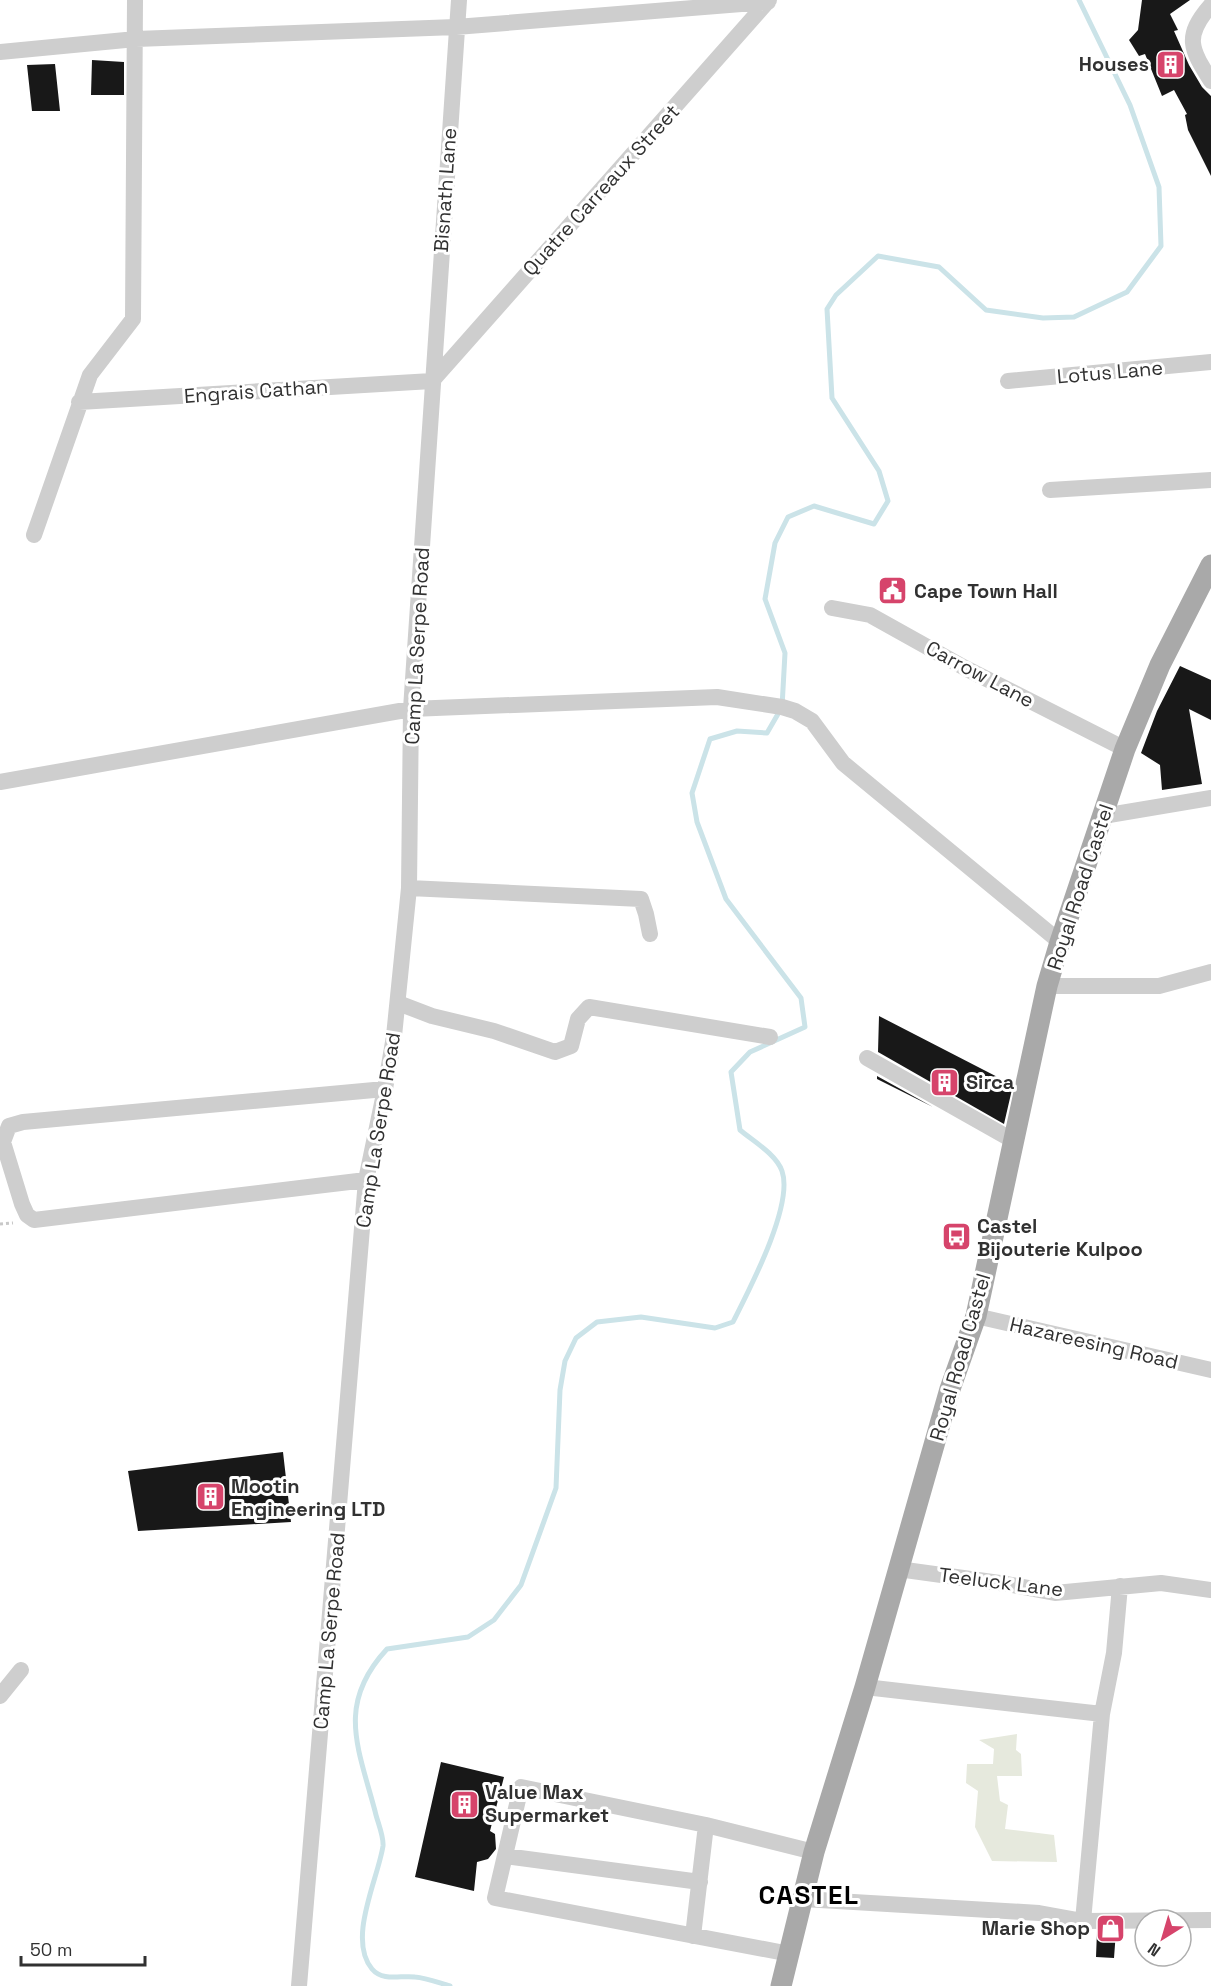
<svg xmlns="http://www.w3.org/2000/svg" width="1211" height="1986" font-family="'Space Grotesk',sans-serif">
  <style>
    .green { fill: #e6e9dd }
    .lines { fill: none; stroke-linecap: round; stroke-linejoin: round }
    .stream { stroke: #cbe3e8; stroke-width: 5 }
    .building { fill: #181818 }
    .path { stroke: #c8c8c8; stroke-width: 3; stroke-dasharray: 3 3; stroke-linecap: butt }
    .minor { stroke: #cecece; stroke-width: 16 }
    .major { stroke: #a9a9a9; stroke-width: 21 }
    .labels { text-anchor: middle; stroke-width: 6; stroke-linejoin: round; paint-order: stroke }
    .poi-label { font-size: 20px; font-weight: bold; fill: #313131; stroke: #fff; text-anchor: start }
    .street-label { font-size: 20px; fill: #313131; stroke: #fff }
    .district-label { font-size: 26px; font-weight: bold; letter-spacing: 1.5px; fill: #000; stroke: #fff }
  </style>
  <rect width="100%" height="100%" fill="#fff"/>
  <path class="green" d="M 1017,1734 L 1016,1750 L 1021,1754 L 1022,1776 L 997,1776 L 1000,1801 L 1008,1805 L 1005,1829 L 1054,1835 L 1057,1862 L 992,1861 L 975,1827 L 978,1791 L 966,1783 L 967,1764 L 993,1764 L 994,1749 L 979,1740 Z"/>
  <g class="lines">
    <path class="stream" d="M 450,1986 C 439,1983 427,1978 415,1977 C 401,1975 383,1982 372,1969 C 347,1939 378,1879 383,1846 C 384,1836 377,1821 375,1811 C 358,1747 336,1704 387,1649 L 468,1637 L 494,1620 L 521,1585 L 556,1488 L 560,1390 L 565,1361 L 576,1338 L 597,1322 L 641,1317 L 715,1328 L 733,1322 C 749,1290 794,1205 782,1171 C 776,1154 753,1141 740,1130 L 731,1072 L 750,1052 L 805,1027 L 801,998 L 726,899 L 697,822 L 692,793 L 710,739 L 737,731 L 767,733 L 782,707 L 785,653 L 765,599 L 775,543 L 788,517 L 814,506 L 874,524 L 888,501 L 879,471 L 832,398 L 827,309 L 836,295 L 878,256 L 939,267 L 986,310 L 1043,318 L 1074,317 L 1127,292 L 1161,246 L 1159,187 L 1130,105 L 1079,0"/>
  </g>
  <path class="building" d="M 1142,0 L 1190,0 L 1170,14 L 1178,30 L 1174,31 L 1189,65 L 1202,87 L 1211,96 L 1211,176 L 1188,130 L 1185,115 L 1187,114 L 1174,90 L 1162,96 L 1145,54 L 1139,56 L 1129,40 L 1138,30 Z
    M 92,60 L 124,62 L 124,95 L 91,95 Z
    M 55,64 L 60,111 L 32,111 L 27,65 Z
    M 1180,666 L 1211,680 L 1211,720 L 1189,709 L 1202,784 L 1162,790 L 1160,765 L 1141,753 L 1157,711 Z
    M 879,1016 L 1013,1085 L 1004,1124 L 878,1052 Z
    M 877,1076 L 933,1107 L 877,1079 Z
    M 283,1452 L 291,1522 L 138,1531 L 128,1471 Z
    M 441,1762 L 504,1777 L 490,1831 L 495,1834 L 496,1849 L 488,1859 L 477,1862 L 474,1891 L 415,1877 Z
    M 1097,1931 L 1116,1931 L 1114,1958 L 1096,1957 Z"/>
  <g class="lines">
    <path class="path" d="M 0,1224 L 13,1223"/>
    <path class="minor" d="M 1211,5 C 1183,37 1191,49 1211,81
      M 0,52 L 136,39 L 456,27 L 768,2
      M 432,381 L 769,0
      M 1008,381 L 1211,362
      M 79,402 L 432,381
      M 1050,490 L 1211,480
      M 34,535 L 90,375 L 133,319 L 135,0
      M 832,608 L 870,615 L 965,668 L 1125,749
      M 0,782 L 411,709 L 717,697 L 782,707 L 795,711 L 812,721 L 843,763 L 1060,942
      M 1103,816 L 1211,798
      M 409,888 L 641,899 L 646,914 L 650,934
      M 1047,986 L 1159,986 L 1211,972
      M 398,1003 L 432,1016 L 494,1031 L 555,1052 L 571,1046 L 578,1019 L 589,1007 L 770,1037
      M 867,1058 L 1014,1141
      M 366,1180 L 34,1220 L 27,1215 L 22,1204 L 3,1142 L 9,1126 L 23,1122 L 385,1089
      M 976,1316 L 1211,1370
      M 898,1569 L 1007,1584 L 1055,1593 L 1161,1583 L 1211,1590
      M 865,1687 L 1102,1714
      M 0,1696 L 21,1670
      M 505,1856 L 700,1882
      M 803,1899 L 1039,1913 L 1083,1921 L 1211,1920
      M 1083,1921 L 1102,1714 L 1114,1653 L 1120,1586
      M 693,1936 L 706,1825
      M 790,1954 L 495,1898 L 521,1787 L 706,1825 L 814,1852
      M 299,1986 L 366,1180 L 385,1089 L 394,1036 L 409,888 L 411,709 L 459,0"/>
    <path class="major" d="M 781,1986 L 814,1852 L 865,1687 L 950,1389 L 976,1316 L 1047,986 L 1060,942 L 1125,749 L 1160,665 L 1211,565"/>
  </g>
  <defs>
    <symbol id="building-square" viewBox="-11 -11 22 22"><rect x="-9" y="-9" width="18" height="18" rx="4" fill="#d6446b" stroke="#fff"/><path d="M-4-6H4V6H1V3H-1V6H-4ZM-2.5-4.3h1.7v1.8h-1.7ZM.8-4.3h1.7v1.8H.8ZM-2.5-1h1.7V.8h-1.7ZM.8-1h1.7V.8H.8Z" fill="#fff"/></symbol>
    <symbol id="civic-square" viewBox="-11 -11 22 22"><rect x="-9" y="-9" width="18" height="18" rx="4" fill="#d6446b" stroke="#fff"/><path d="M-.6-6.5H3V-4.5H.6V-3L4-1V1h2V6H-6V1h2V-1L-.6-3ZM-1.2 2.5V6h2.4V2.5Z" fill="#fff"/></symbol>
    <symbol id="bus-square" viewBox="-11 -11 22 22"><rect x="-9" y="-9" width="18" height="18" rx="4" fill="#d6446b" stroke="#fff"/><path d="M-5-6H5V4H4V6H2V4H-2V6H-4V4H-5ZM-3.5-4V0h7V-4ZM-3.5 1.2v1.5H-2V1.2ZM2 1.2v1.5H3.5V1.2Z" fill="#fff"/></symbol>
    <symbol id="shop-square" viewBox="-11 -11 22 22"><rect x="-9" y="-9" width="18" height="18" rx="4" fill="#d6446b" stroke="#fff"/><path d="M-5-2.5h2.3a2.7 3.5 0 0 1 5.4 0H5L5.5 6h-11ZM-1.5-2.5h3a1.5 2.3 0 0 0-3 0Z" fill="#fff"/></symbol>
  </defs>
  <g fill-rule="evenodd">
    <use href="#building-square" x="1154" y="48" width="33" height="33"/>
    <use href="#civic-square" x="876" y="574" width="33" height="33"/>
    <use href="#building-square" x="928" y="1066" width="33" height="33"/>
    <use href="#bus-square" x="940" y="1220" width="33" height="33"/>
    <use href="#building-square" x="194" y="1480" width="33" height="33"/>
    <use href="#building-square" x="448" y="1788" width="33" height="33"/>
    <use href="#shop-square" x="1094" y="1912" width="33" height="33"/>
  </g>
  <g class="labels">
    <g class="poi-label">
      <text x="1149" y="71" text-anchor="end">Houses</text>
      <text x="914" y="598">Cape Town Hall</text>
      <text x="966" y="1089">Sirca</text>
      <text x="977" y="1233">Castel<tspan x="977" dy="23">Bijouterie Kulpoo</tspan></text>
      <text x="231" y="1493">Mootin<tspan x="231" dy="23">Engineering LTD</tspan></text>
      <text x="485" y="1799">Value Max<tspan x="485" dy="23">Supermarket</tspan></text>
      <text x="1090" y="1935" text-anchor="end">Marie Shop</text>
    </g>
    <g class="street-label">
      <text transform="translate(445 190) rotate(-86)" y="7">Bisnath Lane</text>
      <text transform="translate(601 190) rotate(-48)" y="7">Quatre Carreaux Street</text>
      <text transform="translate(1110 372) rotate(-5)" y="7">Lotus Lane</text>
      <text transform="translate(256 391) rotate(-4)" y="7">Engrais Cathan</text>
      <text transform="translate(417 646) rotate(-87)" y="7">Camp La Serpe Road</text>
      <text transform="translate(980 674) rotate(28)" y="7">Carrow Lane</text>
      <text transform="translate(1080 887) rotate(-72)" y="7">Royal Road Castel</text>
      <text transform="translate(378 1130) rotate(-81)" y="7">Camp La Serpe Road</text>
      <text transform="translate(1094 1343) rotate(13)" y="7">Hazareesing Road</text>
      <text transform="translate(960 1357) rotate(-74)" y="7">Royal Road Castel</text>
      <text transform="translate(1001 1582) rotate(7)" y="7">Teeluck Lane</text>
      <text transform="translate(329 1631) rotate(-85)" y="7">Camp La Serpe Road</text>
    </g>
    <g class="district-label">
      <text x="809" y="1904">CASTEL</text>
    </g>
  </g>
  <g transform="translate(1163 1938) rotate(217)"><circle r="28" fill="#ffffff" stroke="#adadad" stroke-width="1.5"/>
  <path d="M0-4.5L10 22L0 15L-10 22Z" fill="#d6446b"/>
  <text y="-9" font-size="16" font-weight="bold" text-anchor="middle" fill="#313131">N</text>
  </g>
  <path d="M21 1956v9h124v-9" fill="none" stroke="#313131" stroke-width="3"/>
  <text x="30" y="1956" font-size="18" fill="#313131" stroke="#ffffff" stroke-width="4.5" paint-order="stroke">50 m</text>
</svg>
